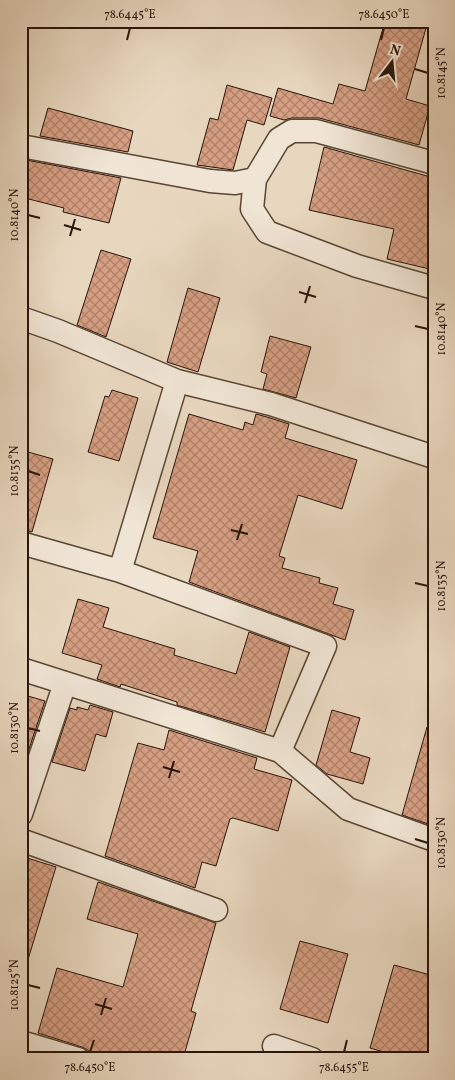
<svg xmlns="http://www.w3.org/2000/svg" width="455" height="1080" font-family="Vollkorn,serif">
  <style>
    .building { fill: url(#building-cross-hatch); stroke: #2a1506 }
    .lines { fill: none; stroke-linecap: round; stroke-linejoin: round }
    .minor-casing { stroke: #5a4634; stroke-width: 25 }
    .minor { stroke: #f0e5d5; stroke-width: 22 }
    .ticks { fill: none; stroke: #2a1506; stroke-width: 2 }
    .neatline { fill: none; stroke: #2a1506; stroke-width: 2 }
    .ticks-label { font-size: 12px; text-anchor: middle; fill: #2a1506 }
  </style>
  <defs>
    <pattern id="building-cross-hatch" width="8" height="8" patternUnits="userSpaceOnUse" patternTransform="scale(1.25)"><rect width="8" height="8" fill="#d69f83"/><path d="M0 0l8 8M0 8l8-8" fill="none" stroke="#ae8069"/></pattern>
  </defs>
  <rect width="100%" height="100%" fill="#e8d7bf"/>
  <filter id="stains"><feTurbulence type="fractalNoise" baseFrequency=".004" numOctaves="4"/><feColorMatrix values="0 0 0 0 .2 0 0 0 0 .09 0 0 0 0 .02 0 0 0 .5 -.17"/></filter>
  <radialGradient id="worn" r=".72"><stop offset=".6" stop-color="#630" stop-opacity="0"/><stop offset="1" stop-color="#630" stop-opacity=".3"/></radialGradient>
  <path class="building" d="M 385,21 L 428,21 L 406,99 L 430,106 L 419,145 L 319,118 L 292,118 L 284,120 L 270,116 L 278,88 L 333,104 L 339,84 L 365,91 Z
    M 227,85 L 272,98 L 264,125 L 247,120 L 233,170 L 197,165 L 210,118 L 218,120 Z
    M 48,108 L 133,131 L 128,152 L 40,136 Z
    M 324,147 L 434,178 L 434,270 L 387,259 L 394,229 L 309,210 Z
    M 21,159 L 121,178 L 109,223 L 63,212 L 64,208 L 21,197 Z
    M 101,250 L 131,259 L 106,337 L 77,325 Z
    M 188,288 L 220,298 L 198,372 L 167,362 Z
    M 270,336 L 311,347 L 296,398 L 263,389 L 267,374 L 261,372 Z
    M 112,390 L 138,398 L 119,461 L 88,452 L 105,396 L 109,397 Z
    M 189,414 L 243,430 L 245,422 L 253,425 L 256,414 L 267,417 L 289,424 L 285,438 L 357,460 L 342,509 L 298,495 L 279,556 L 285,558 L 282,568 L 320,578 L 319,583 L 338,588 L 333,604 L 354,610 L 345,640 L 189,582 L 198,551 L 153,538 Z
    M 21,450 L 53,459 L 32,532 L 21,530 Z
    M 78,599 L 109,608 L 103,627 L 175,649 L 174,655 L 236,674 L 249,632 L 290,647 L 265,732 L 177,705 L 177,702 L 121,684 L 120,687 L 97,679 L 102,665 L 62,653 Z
    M 21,694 L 45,701 L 27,755 L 21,753 Z
    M 90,705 L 113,712 L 106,737 L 96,734 L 85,771 L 52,762 L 70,708 L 77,710 L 77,707 L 88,710 Z
    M 332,710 L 360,718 L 350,752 L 370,758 L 363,784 L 327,774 L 316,765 Z
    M 427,727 L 434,728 L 434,826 L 402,815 Z
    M 169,730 L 257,758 L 254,769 L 292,780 L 278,831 L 233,818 L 230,819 L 216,866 L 202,862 L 195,888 L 105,856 L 138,743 L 164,750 Z
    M 21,856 L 56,867 L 27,963 L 21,962 Z
    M 98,882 L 216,923 L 191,1011 L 196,1013 L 183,1059 L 91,1059 L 88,1050 L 82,1047 L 38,1033 L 57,968 L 123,987 L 138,934 L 87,919 Z
    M 300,941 L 348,954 L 328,1023 L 280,1009 Z
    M 394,965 L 434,976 L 434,1059 L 407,1059 L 370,1048 Z"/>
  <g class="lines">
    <defs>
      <path id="minor" d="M 21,146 L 210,181 L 235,183 L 255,179 L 279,139 L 292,131 L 316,131 L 434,163
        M 255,179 L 252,209 L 267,232 L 357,266 L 434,288
        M 21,318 L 58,331 L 177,381 L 271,404 L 434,457
        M 21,543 L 120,571 L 325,646 L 280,751
        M 120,571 L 177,381
        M 21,669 L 280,751 L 348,809 L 434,840
        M 21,814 L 65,683
        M 21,840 L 216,910
        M 21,1042 L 78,1059
        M 274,1046 L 312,1059"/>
    </defs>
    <use href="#minor" class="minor-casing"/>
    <use href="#minor" class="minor"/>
  </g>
  <path class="ticks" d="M 127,40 L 130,28M 381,40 L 384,28M 415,69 L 428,73M 28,215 L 40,218M 64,225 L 81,230M 70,236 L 75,219M 299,292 L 316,297M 305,303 L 310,286M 415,326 L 428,329M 28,471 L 40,475M 231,530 L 248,534M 237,540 L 242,524M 415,583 L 428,586M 28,728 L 40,731M 163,767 L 180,772M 169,778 L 174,761M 415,839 L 428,843M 28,985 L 40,988M 95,1004 L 112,1009M 101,1015 L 106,998M 90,1052 L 94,1040M 344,1052 L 347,1040"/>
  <rect width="455" height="1080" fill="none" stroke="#e8d7bf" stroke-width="55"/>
  <g transform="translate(392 62) rotate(16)" stroke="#f0e5d5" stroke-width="4" paint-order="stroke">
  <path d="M0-4L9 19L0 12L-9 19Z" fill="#2a1506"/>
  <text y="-8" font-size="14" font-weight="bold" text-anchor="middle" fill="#2a1506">N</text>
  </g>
  <rect x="28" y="28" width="400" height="1024" class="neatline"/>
  <g class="ticks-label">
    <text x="130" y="18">78.6445°E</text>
    <text x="384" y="18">78.6450°E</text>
    <text transform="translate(441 73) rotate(-90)" y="4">10.8145°N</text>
    <text transform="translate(14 215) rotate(-90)" y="4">10.8140°N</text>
    <text transform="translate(441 329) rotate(-90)" y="4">10.8140°N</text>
    <text transform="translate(14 471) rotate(-90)" y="4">10.8135°N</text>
    <text transform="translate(441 586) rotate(-90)" y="4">10.8135°N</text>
    <text transform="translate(14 728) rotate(-90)" y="4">10.8130°N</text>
    <text transform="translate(441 843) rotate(-90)" y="4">10.8130°N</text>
    <text transform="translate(14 985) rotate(-90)" y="4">10.8125°N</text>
    <text x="90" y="1071">78.6450°E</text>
    <text x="344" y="1071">78.6455°E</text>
  </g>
  <rect width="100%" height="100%" filter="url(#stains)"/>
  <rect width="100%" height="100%" fill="url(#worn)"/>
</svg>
